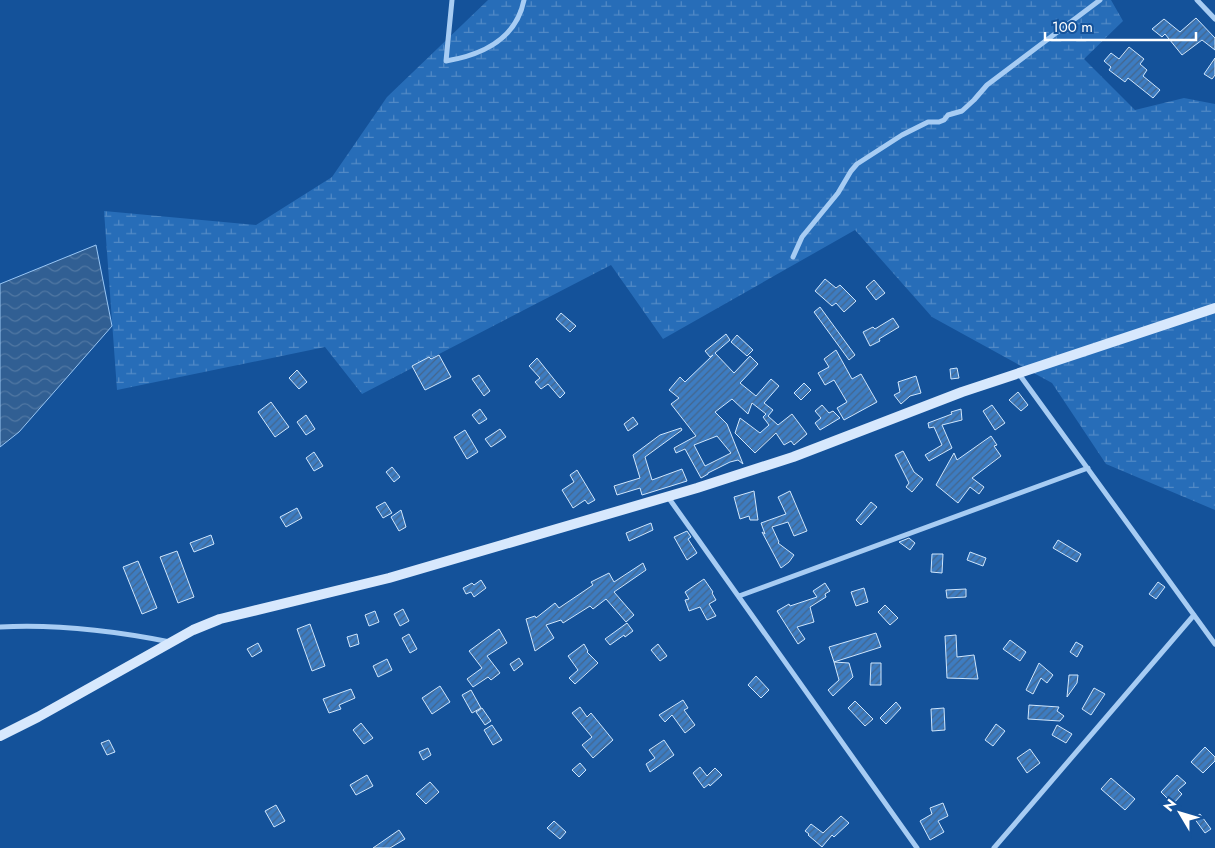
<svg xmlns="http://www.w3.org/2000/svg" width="1215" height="848" font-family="Jost,sans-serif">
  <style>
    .wetland { fill: url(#wetland-marsh) }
    .water { fill: url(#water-waves); stroke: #99c7f6 }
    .building { fill: url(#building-hatch); stroke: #cfe6fd; fill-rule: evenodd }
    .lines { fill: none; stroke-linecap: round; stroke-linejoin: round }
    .minor { stroke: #a7ccf3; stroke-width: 5 }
    .secondary { stroke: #d7e8fd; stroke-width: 10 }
  </style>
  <defs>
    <pattern id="wetland-marsh" width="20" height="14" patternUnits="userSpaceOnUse" patternTransform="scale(1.25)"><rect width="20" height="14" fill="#276db8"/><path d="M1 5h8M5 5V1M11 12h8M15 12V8" fill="none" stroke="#528ac6"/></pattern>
    <pattern id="water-waves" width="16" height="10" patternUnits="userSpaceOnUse" patternTransform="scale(1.25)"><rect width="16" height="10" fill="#315f93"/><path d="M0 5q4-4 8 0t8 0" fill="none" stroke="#5077a3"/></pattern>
    <pattern id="building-hatch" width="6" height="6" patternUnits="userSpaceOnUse" patternTransform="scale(1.25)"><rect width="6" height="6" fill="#3d7cc1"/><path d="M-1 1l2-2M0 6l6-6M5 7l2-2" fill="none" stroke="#44668c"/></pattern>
  </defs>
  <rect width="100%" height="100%" fill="#14529a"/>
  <path class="wetland" d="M 488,0 L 1111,0 L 1123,21 L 1084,59 L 1135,110 L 1184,98 L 1215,104 L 1215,510 L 1106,464 L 1052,383 L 932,317 L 855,230 L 663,339 L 611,265 L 362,394 L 325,347 L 117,390 L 104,211 L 256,225 L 332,177 L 387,97 Z"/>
  <path class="water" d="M 96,245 L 112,326 L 19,432 L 0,447 L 0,284 Z"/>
  <path class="building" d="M 1196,18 L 1215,38 L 1215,50 L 1202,40 L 1182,55 L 1165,34 L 1162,37 L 1152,29 L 1164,19 L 1180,32 Z
    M 1129,47 L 1144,59 L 1140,64 L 1147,70 L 1143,76 L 1160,90 L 1153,98 L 1128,78 L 1125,82 L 1109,70 L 1111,67 L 1104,61 L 1111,53 L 1119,59 Z
    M 1215,58 L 1215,75 L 1212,79 L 1204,74 Z
    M 825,279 L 836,288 L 840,285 L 856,301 L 844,312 L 836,303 L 832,306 L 815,291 Z
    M 874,280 L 885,293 L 876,300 L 866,287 Z
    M 820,307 L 855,355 L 849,360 L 814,312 Z
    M 561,313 L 576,326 L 570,332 L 556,319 Z
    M 893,318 L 899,327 L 879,339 L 880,341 L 870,346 L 863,332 L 873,327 L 875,329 Z
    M 726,334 L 730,340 L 715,353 L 734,373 L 750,356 L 758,364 L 740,383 L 756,396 L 771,379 L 779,386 L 764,403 L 773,410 L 768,416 L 778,425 L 792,414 L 807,434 L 794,445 L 791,441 L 784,445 L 776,433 L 755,453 L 735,433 L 740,418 L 760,433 L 769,425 L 763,417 L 766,414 L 752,403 L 748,414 L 732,399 L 715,412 L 727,424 L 743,464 L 738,460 L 730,462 L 708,473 L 708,474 L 701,478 L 685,449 L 676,453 L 674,448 L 696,436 L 671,404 L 679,398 L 669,390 L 680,377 L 685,382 L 713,355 L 710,357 L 705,351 ZM 717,436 L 731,453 L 705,466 L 694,445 Z
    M 737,335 L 753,350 L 747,356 L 731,342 Z
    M 836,350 L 852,379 L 861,374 L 877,402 L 844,420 L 837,408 L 847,402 L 834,380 L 825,385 L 818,373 L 829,367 L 824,359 Z
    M 439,355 L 451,377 L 425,390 L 412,366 L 429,357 L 431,359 Z
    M 537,358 L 565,393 L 560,398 L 548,384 L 541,389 L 535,382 L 540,378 L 529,366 Z
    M 957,368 L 959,378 L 951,379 L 950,369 Z
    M 297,370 L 307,382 L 299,389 L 289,378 Z
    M 479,375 L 490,391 L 484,396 L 472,379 Z
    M 916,376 L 921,393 L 910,396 L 901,404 L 894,395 L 900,392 L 898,382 Z
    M 804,383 L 811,390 L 801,400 L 794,393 Z
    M 1018,392 L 1028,405 L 1021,411 L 1009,400 Z
    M 271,402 L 289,427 L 275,437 L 258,412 Z
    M 822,405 L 829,413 L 833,411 L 840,418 L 820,430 L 815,423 L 821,418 L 815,411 Z
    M 992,405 L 1005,423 L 995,430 L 983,411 Z
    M 480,409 L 487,419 L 479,424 L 472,415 Z
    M 961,409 L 962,420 L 942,425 L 952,448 L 929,461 L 925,455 L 942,445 L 934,427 L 929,428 L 928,423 L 952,414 L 951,412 Z
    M 306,415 L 315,429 L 306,435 L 297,422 Z
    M 633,417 L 638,424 L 628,431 L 624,424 Z
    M 681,428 L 682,430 L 645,457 L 652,480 L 682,469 L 687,481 L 642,495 L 640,488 L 617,495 L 614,486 L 640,478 L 633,455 L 660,435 Z
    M 500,429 L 506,437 L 491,447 L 485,439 Z
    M 465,430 L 478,452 L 467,459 L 454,437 Z
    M 991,436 L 997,445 L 994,446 L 1001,456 L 972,478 L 984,487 L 979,494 L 970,487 L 958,503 L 936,485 L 954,453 L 957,460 Z
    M 903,451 L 914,472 L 923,479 L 912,492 L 906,487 L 909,483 L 895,455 Z
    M 314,452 L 323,466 L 314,471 L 306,458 Z
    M 392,467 L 400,477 L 394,482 L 386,472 Z
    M 577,470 L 595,500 L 588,504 L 585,500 L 573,508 L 562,490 L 574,482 L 570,475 Z
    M 754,491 L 758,520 L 750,520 L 749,516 L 740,519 L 734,497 Z
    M 790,491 L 807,531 L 794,536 L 788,522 L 772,527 L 779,542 L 778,543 L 794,555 L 789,562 L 781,568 L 762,532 L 765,534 L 761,523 L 786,514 L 778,497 Z
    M 385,502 L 392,513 L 383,518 L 376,507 Z
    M 871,502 L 877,507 L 861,525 L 856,520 Z
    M 297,508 L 302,518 L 286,527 L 280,517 Z
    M 401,510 L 406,527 L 399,531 L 391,517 Z
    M 651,523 L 653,530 L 629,541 L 626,533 Z
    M 687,531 L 691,537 L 688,539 L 697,553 L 687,560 L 674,537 Z
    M 211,535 L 214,544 L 194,552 L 190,543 Z
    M 909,538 L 915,543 L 910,550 L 899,542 Z
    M 1058,540 L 1081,554 L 1077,562 L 1053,548 Z
    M 177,551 L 194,597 L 178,603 L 160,557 Z
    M 970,552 L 986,558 L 983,566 L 967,560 Z
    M 932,554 L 943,554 L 942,573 L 931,572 Z
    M 138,561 L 157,608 L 142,614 L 123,567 Z
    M 643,563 L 646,570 L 614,592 L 634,615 L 626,622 L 606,599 L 593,609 L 590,606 L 563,623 L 561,620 L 546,625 L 554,638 L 535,651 L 526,619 L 535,616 L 536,618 L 555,603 L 559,608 L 593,585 L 591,582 L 609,573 L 614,582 Z
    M 704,579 L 713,592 L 712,593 L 716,600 L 709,604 L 716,616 L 707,620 L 700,607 L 689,611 L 685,600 L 689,599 L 685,592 Z
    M 481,580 L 486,588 L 474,597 L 471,592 L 466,594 L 463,588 L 472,583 L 474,585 Z
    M 1158,582 L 1165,587 L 1156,599 L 1149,594 Z
    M 825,583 L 830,591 L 825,594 L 826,597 L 810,607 L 814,622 L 797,627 L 805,639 L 798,644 L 777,611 L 789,604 L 790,606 L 817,597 L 813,591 Z
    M 864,588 L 868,602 L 856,606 L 851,592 Z
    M 966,589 L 966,597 L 947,598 L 946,590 Z
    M 885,605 L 898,618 L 890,625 L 878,612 Z
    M 403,609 L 409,621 L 400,626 L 394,614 Z
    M 375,611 L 379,622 L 369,626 L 365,615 Z
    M 627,623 L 633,631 L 625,637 L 624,635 L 610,645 L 605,639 Z
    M 310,624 L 325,666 L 312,671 L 297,629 Z
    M 499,629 L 507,643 L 487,656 L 500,673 L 491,680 L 488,677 L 473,687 L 467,679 L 482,668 L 469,651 Z
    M 876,633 L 881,647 L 834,662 L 829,647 Z
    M 357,634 L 359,644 L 350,647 L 347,637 Z
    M 409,634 L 417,649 L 410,653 L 402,638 Z
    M 956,635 L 957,657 L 974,655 L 978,679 L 947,678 L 945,636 Z
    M 1010,640 L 1026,652 L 1020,661 L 1003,649 Z
    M 1076,642 L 1083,646 L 1077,657 L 1070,652 Z
    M 258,643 L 262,651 L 252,657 L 247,649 Z
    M 584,644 L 588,651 L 587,652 L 598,663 L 575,684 L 569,678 L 578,670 L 568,656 Z
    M 658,644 L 667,656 L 660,661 L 651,650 Z
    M 519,658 L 523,664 L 514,671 L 510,664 Z
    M 387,659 L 392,670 L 378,677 L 373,666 Z
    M 834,662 L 849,663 L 853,677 L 833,696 L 828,690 L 839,680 Z
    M 871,663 L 881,663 L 881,685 L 870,685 Z
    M 1039,663 L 1053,675 L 1047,683 L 1041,678 L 1033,694 L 1026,690 Z
    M 1069,675 L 1078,675 L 1077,683 L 1067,697 Z
    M 756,676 L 769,690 L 761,698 L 748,685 Z
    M 440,686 L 450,702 L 432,714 L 422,698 Z
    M 1094,688 L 1105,694 L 1091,715 L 1082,709 Z
    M 351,689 L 355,698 L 339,705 L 341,709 L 329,713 L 323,699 Z
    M 471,690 L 481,708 L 472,713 L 462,695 Z
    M 683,700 L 688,708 L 684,710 L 695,725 L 685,733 L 672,715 L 665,722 L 659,715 Z
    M 855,701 L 873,719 L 865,726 L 848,708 Z
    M 896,702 L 901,708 L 886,724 L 880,718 Z
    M 1029,705 L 1059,707 L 1057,711 L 1064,716 L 1060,721 L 1028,719 Z
    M 580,707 L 587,717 L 591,713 L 613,740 L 593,758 L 582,745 L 592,737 L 572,713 Z
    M 482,708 L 491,721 L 485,725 L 476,712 Z
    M 944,708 L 945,730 L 932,731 L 931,709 Z
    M 361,723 L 373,738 L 364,744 L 353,730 Z
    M 996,724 L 1005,731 L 993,746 L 985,740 Z
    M 492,725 L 502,740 L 493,745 L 484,730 Z
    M 1057,725 L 1072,734 L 1066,743 L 1052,735 Z
    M 109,740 L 115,752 L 107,755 L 101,743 Z
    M 664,740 L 674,755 L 650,772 L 646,764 L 655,758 L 649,750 Z
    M 1205,747 L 1215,757 L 1215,761 L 1203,773 L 1191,762 Z
    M 428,748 L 431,755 L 423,760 L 419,752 Z
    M 1030,749 L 1040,763 L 1027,773 L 1017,758 Z
    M 580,763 L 586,770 L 579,777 L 572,770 Z
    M 700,767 L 707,776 L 715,768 L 722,775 L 710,786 L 709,784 L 704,788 L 693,773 Z
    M 367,775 L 373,786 L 356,795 L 350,785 Z
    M 1177,775 L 1186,783 L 1178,790 L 1182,794 L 1173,804 L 1161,792 Z
    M 1111,778 L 1135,799 L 1125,810 L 1101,789 Z
    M 430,782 L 439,792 L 426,804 L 416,794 Z
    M 943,803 L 948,816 L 938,821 L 944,832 L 930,840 L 920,821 L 932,814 L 930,808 Z
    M 276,805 L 285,821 L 274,827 L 265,811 Z
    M 1200,814 L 1211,829 L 1205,833 L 1194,818 Z
    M 841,816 L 849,823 L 834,837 L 832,835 L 822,847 L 808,835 L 809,834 L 805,831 L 811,824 L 823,833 Z
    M 554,821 L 566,832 L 560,839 L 547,828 Z
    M 399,830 L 405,839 L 390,848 L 373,848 Z"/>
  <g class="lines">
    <path class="minor" d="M 452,0 L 446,61 C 482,55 516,40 524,0
      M 1197,0 L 1215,19
      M 793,257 L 802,237 L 838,193 L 851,171 L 857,164 L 902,135 L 928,122 L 939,122 L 944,120 L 948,115 L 962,111 L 974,100 L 987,85 L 1100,0
      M 1019,374 L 1215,644
      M 668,497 L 917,848
      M 739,596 L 1088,468
      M 0,627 C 56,624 115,631 170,642
      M 994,848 L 1194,615"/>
    <path class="secondary" d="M 0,736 L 38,717 L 193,630 L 220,619 L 389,578 L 697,488 L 793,457 L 962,392 L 1215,308"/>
  </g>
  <g transform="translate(1180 813) rotate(308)" stroke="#14529a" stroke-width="4" paint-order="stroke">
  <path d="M0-4L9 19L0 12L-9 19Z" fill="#ffffff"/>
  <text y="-8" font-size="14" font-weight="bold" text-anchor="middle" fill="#ffffff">N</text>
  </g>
  <path d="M1045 32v8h151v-8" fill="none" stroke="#ffffff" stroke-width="2.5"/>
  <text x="1052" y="32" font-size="15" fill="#ffffff" stroke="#14529a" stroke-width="4" paint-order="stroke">100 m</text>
</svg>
